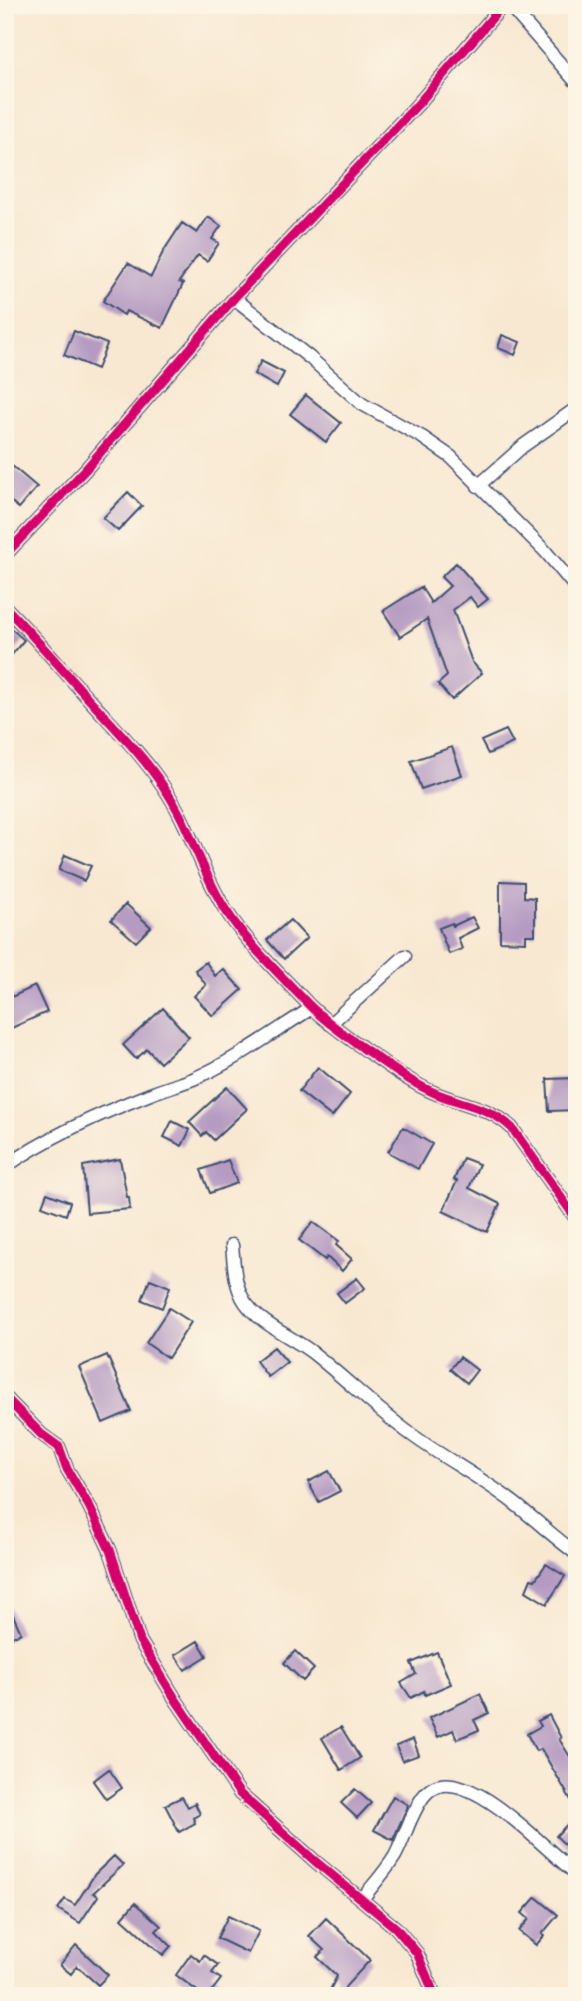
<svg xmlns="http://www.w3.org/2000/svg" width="582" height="2001" font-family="'Libre Caslon Text',serif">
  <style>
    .building { fill: #b59bc2 }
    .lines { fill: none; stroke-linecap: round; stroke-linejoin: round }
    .minor-casing { stroke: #3c4b6f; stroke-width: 15 }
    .minor { stroke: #fff; stroke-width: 12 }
    .cycleway-casing { stroke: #fcf5e5; stroke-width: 13 }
    .cycleway { stroke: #d6006c; stroke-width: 9 }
  </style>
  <rect width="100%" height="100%" fill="#fcf5e5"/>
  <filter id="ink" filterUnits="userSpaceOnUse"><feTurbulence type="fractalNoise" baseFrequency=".0143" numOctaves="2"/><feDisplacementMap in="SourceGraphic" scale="14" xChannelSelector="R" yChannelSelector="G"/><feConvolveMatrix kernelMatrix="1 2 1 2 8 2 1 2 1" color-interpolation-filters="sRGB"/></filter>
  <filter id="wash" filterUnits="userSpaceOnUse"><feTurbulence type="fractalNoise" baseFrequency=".00686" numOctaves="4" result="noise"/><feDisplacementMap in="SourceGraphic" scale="28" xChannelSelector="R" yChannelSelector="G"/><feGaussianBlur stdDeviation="1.57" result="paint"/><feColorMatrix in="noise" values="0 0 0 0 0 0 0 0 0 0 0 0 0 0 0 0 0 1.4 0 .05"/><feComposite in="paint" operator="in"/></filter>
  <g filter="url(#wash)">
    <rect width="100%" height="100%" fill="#f8e8d1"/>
    <g id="blocks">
      <path class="building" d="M 208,217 L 221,226 L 212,239 L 219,243 L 207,261 L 198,255 L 179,282 L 183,284 L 162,328 L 126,311 L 124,315 L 103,301 L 128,263 L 151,277 L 163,252 L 182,223 L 197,233 Z
        M 74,331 L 107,344 L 97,369 L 64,355 Z
        M 502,335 L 520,342 L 515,355 L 498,348 Z
        M 261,361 L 284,373 L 277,387 L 254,374 Z
        M 306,395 L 341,423 L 326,442 L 290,414 Z
        M 5,460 L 37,487 L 19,508 L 5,497 Z
        M 128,492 L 142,506 L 118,531 L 103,518 Z
        M 456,563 L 488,599 L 478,607 L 470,597 L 453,610 L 472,662 L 482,673 L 452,700 L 438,684 L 447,676 L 427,619 L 400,637 L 383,611 L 421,587 L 431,603 L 450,586 L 441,577 Z
        M 5,623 L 24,640 L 5,663 Z
        M 506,730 L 513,743 L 488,754 L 481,741 Z
        M 452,747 L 462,775 L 421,789 L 411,761 Z
        M 65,855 L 91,866 L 84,881 L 59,870 Z
        M 500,881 L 524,882 L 524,897 L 535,898 L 535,935 L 526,935 L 526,942 L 500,941 Z
        M 126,904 L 151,927 L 136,942 L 111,920 Z
        M 472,917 L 478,928 L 458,938 L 462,949 L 449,954 L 439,928 L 452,923 L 453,926 Z
        M 290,920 L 307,938 L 284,959 L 267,940 Z
        M 206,962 L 215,976 L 223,969 L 242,990 L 213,1016 L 194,996 L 206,985 L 195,970 Z
        M 35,986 L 47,1012 L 5,1031 L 5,1000 Z
        M 163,1008 L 189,1037 L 160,1063 L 147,1049 L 136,1059 L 123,1045 Z
        M 318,1067 L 350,1094 L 332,1117 L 299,1091 Z
        M 576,1078 L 577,1110 L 549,1111 L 547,1079 Z
        M 227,1087 L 247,1109 L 214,1140 L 206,1132 L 202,1136 L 189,1122 Z
        M 172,1121 L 190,1130 L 182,1146 L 164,1137 Z
        M 403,1127 L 432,1144 L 418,1169 L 388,1152 Z
        M 463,1158 L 479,1164 L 469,1188 L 500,1204 L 487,1232 L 443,1211 L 457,1181 L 454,1180 Z
        M 120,1159 L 127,1197 L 129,1197 L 130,1209 L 87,1213 L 83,1166 Z
        M 228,1160 L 237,1183 L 210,1193 L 201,1170 Z
        M 47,1193 L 70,1202 L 66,1215 L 42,1206 Z
        M 313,1222 L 339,1241 L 336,1245 L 352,1259 L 342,1271 L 327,1257 L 325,1260 L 299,1240 Z
        M 357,1278 L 365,1288 L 345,1303 L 337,1293 Z
        M 150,1279 L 170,1287 L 162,1308 L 142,1300 Z
        M 169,1308 L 191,1322 L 168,1358 L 146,1343 Z
        M 274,1347 L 287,1362 L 268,1377 L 256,1361 Z
        M 107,1355 L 131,1411 L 103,1423 L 79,1367 Z
        M 460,1357 L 477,1370 L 467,1383 L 450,1369 Z
        M 329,1471 L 340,1491 L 319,1502 L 308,1482 Z
        M 546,1564 L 565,1576 L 547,1604 L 526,1591 L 531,1579 L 535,1580 Z
        M 5,1597 L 21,1633 L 5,1640 Z
        M 198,1641 L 207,1656 L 185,1670 L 175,1655 Z
        M 295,1651 L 314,1669 L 303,1681 L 284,1663 Z
        M 437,1652 L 451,1684 L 425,1695 L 424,1691 L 411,1698 L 401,1683 L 416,1674 L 411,1663 Z
        M 480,1694 L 489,1713 L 474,1720 L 479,1730 L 457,1739 L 453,1730 L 438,1737 L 429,1718 Z
        M 549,1715 L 561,1738 L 559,1739 L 577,1768 L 577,1810 L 541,1749 L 536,1751 L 527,1734 L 541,1726 L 538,1721 Z
        M 341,1727 L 360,1758 L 341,1770 L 322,1738 Z
        M 413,1739 L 419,1755 L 402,1761 L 396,1746 Z
        M 109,1769 L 122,1788 L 106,1799 L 93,1781 Z
        M 355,1789 L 371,1803 L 357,1818 L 341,1803 Z
        M 393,1796 L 408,1805 L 393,1840 L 374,1830 Z
        M 182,1797 L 188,1807 L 195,1803 L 200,1814 L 193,1818 L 195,1823 L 179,1832 L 165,1805 Z
        M 577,1814 L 577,1856 L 556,1836 Z
        M 114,1856 L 123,1865 L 93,1893 L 98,1896 L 80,1923 L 58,1909 L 65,1899 L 75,1905 L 95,1874 Z
        M 536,1897 L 558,1915 L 542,1934 L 544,1936 L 536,1945 L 519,1931 L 529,1919 L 522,1913 Z
        M 135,1903 L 161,1926 L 156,1931 L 171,1946 L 163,1955 L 122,1918 Z
        M 228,1916 L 259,1931 L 248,1953 L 217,1938 Z
        M 326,1918 L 370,1960 L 346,1986 L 340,1996 L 327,1996 L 337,1976 L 317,1957 L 324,1950 L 309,1936 Z
        M 76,1945 L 108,1975 L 98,1985 L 77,1966 L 71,1974 L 60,1965 Z
        M 191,1954 L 200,1961 L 204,1955 L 218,1965 L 212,1973 L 221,1979 L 208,1996 L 204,1996 L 176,1975 Z"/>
    </g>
  </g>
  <g filter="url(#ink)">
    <use href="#blocks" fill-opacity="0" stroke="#3c4b6f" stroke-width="2"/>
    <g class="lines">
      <defs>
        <path id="minor" d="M 509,5 L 577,83
          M 234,298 L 310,358 L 362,404 L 422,437 L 451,457 L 545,551 L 577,589
          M 478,486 L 523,446 L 577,408
          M 5,555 L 85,470 L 234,298 L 418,104 L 503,5
          M 5,607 C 34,636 60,667 87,697 C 113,726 142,754 163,786 C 190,825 201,871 225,909 C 248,945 281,975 309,1005 C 326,1022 345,1035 363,1048 C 386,1064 409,1082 435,1093 C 463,1105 489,1106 512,1128 L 577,1220
          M 330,1024 L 405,956
          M 5,1167 C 46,1138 106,1111 153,1093 C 166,1088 180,1084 193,1079 C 235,1061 273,1032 312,1008
          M 232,1245 C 234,1264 234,1285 245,1302 C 261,1325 291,1336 313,1353 C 347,1380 377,1410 412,1435 C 445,1459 482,1478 514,1503 C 536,1520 555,1538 577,1554
          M 5,1397 L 41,1434 L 59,1447 L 67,1469 L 89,1506 L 110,1550 L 140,1641 L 176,1700 L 240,1794 L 316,1862 L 396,1928 L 417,1953 L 435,1996
          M 362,1899 C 373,1885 386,1871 395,1856 C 405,1837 410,1815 423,1797 C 457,1749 548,1854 577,1874"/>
      </defs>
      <use href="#minor" class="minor-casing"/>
      <use href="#minor" class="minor"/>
      <defs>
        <path id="cycleway" d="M 5,555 L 85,470 L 234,298 L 418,104 L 503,5
          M 5,607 C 34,636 60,667 87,697 C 113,726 142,754 163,786 C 190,825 201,871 225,909 C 248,945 281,975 309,1005 C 326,1022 345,1035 363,1048 C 386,1064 409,1082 435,1093 C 463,1105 489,1106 512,1128 L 577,1220
          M 5,1397 L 41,1434 L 59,1447 L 67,1469 L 89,1506 L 110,1550 L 140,1641 L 176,1700 L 240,1794 L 316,1862 L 396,1928 L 417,1953 L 435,1996"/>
      </defs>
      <use href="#cycleway" class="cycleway-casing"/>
      <use href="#cycleway" class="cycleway"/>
    </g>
  </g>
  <rect width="582" height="2001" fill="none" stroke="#fcf5e5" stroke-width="28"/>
</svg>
